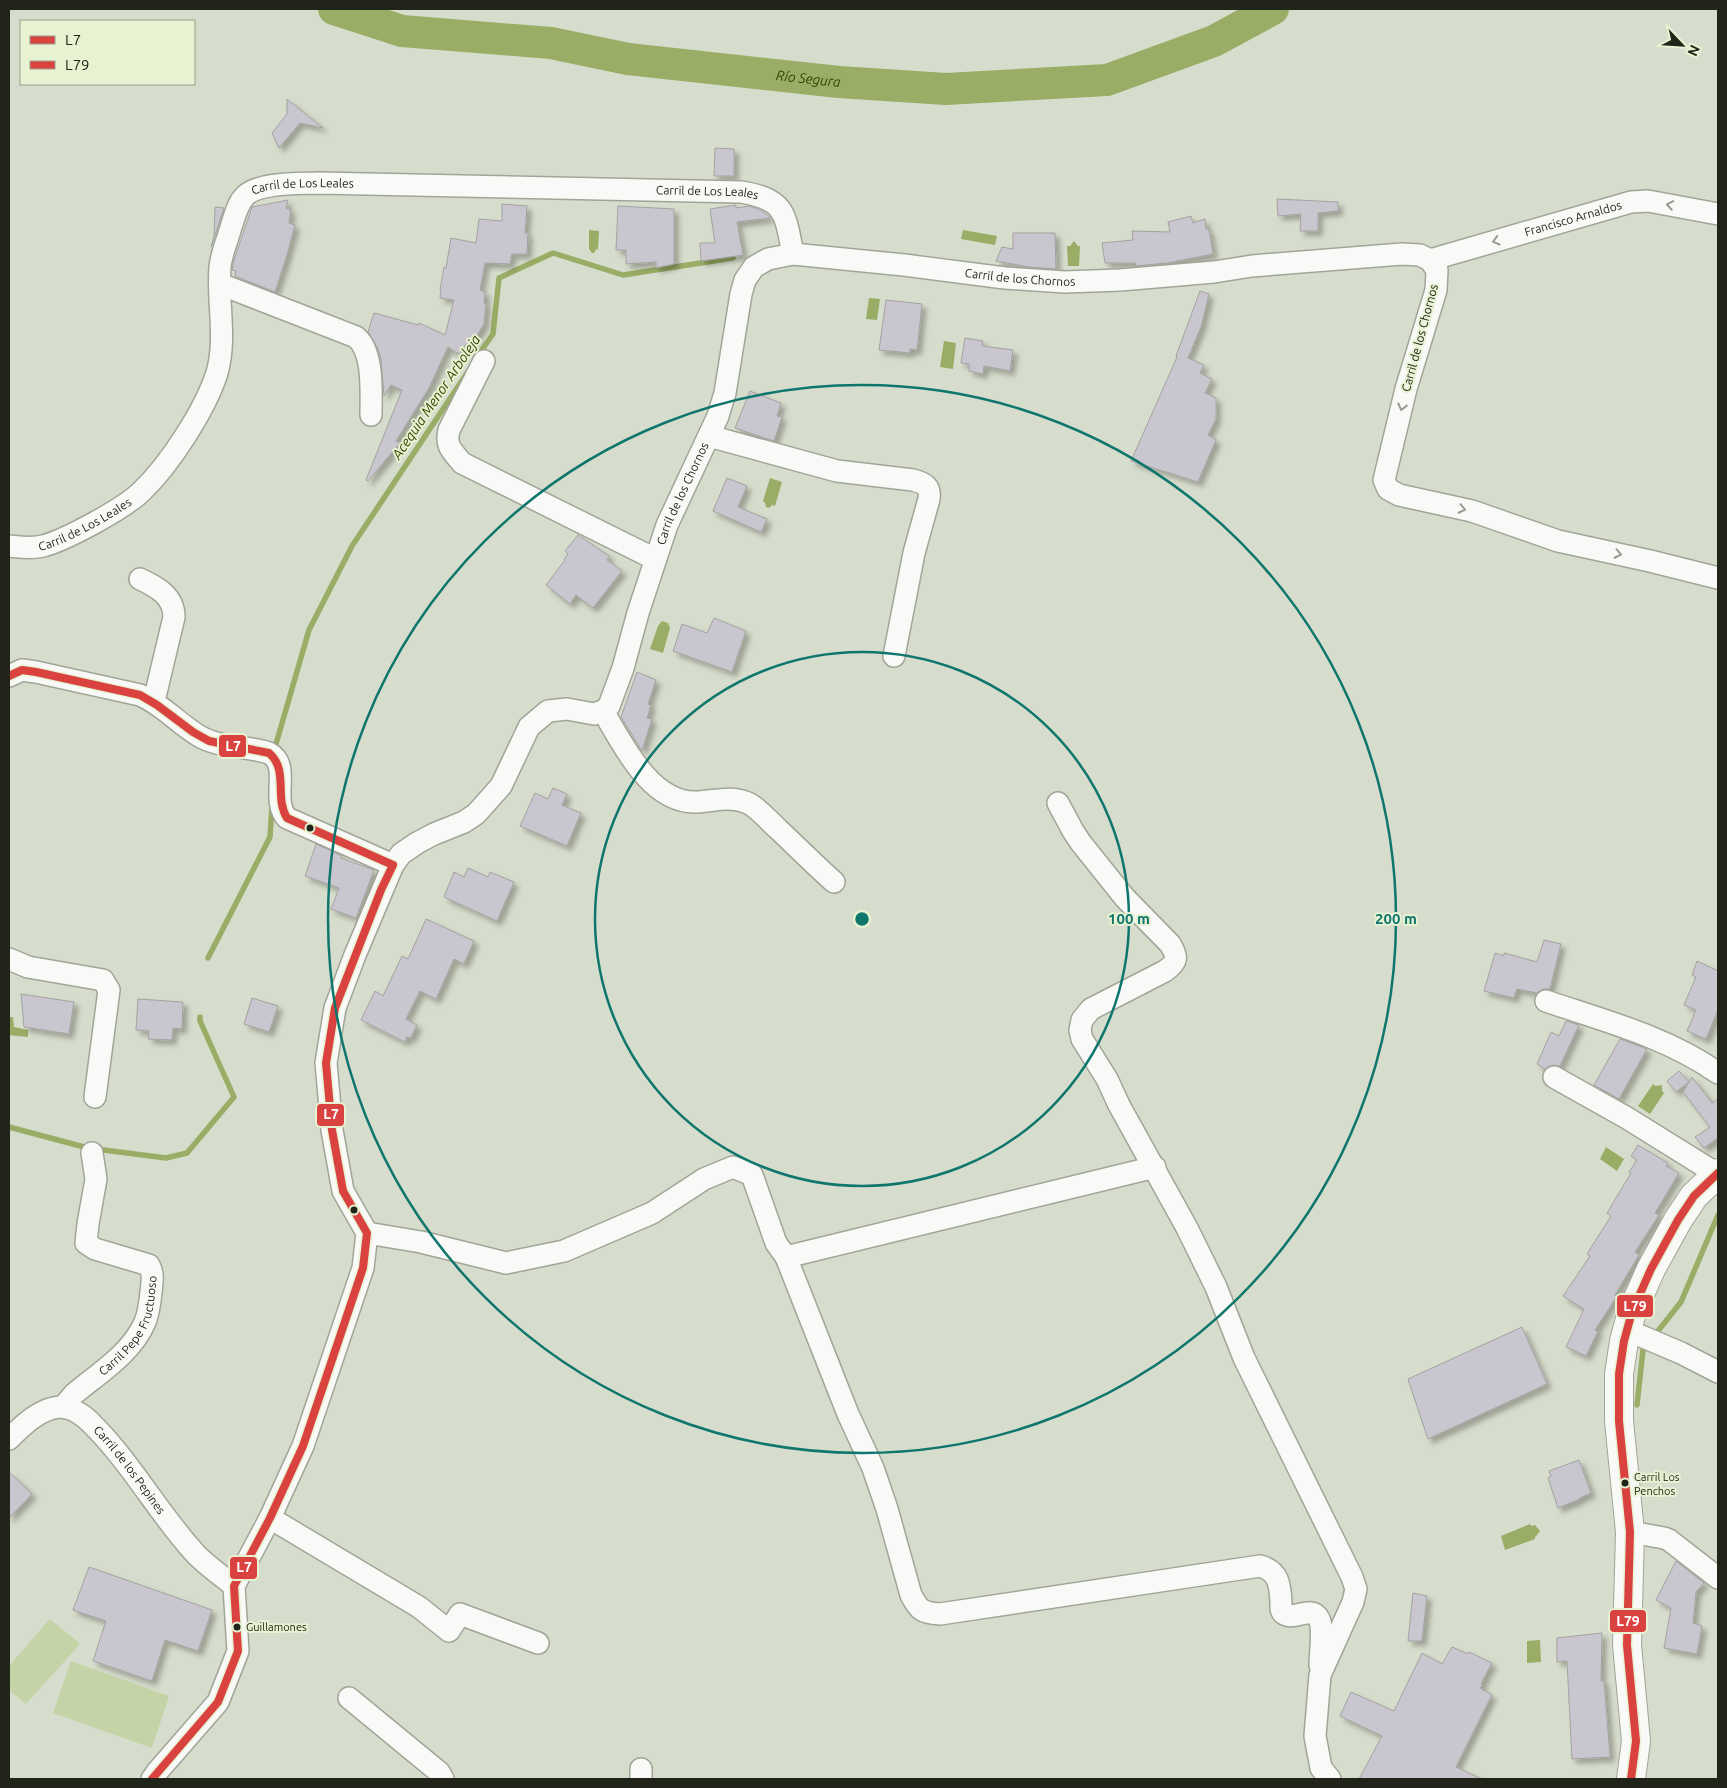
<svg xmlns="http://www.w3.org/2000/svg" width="1727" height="1788" font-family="Ubuntu,sans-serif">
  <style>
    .green { fill: #c5d4a7 }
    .water { fill: #99ad66 }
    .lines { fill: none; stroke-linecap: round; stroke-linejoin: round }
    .stream { stroke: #99ad66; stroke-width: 5.5 }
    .river { stroke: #99ad66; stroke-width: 32 }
    .building { fill: #cac6cf; stroke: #a2a2a0; filter: url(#shadow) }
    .minor-casing { stroke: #a1a598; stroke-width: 24 }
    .major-casing { stroke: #a1a598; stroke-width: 30 }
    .minor { stroke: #f9faf7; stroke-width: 21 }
    .major { stroke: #f9faf7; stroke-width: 28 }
    .bus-1-casing { stroke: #e6f2d2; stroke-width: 11 }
    .bus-2-casing { stroke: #e6f2d2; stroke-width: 11 }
    .bus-1 { stroke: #da4240; stroke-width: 8 }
    .bus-2 { stroke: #da4240; stroke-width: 8 }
    .oneway { stroke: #989a93 }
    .ring { fill: none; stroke: #0f766e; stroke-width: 2.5 }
    .bus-dot { fill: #212519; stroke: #e6f2d2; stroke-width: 2 }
    .labels { text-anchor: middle; stroke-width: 4; stroke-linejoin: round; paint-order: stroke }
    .bus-label { font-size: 11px; fill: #212519; stroke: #e6f2d2; text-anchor: start }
    .street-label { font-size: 12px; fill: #212519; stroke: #e6f2d2 }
    .water-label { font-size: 14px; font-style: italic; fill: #374700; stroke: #e6f2d2 }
    .centre { fill: #0f766e; stroke: #e6f2d2; stroke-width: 2.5 }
    .ring-label { font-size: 15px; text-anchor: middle; font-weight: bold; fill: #0f766e; stroke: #e6f2d2; stroke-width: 4; stroke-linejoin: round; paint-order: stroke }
    .line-badge { stroke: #e6f2d2; stroke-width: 2 }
    .badge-label { font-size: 14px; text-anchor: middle; font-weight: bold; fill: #fff }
  </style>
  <defs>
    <filter id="shadow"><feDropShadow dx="4.5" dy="4.5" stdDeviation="2.5" flood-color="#0004"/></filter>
  </defs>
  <rect width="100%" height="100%" fill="#d7ddcc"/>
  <path class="green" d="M 50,1619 L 80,1644 L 26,1704 L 9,1690 L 9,1666 Z
    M 71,1661 L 169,1696 L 152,1748 L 53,1713 Z"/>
  <path class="water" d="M 589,230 L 599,231 L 598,250 L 596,249 L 594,253 L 592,253 L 589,249 Z
    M 963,230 L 997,236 L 995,245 L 961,239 Z
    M 1074,241 L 1078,246 L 1080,246 L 1079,266 L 1068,266 L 1067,246 L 1070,246 Z
    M 869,298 L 880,299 L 877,320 L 866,319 Z
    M 944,341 L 956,343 L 953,369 L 940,367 Z
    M 770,478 L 782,482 L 775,506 L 772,505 L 769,508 L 766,507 L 765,503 L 763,501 Z
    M 662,621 L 668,623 L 670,628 L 663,653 L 650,649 L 658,626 Z
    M 9,1017 L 13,1017 L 14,1027 L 28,1030 L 28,1037 L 9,1035 Z
    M 1653,1084 L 1655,1086 L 1662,1085 L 1662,1091 L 1664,1093 L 1650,1114 L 1638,1106 Z
    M 1606,1147 L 1624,1159 L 1617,1171 L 1600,1159 Z
    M 1530,1524 L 1531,1526 L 1535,1525 L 1540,1531 L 1537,1535 L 1535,1537 L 1535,1539 L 1505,1550 L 1501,1536 Z
    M 1540,1640 L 1541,1662 L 1527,1663 L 1527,1641 Z"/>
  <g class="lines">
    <path class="stream" d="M 477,357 L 493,334 L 499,278 L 553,253 L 623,275 L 733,258
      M 276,744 L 309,630 L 352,546 L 467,373
      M 208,958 L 270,837 L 272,806
      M 9,1127 L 88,1148 L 166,1158 L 187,1153 L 234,1097 L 200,1021 L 200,1017
      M 1654,1336 L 1681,1302 L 1718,1215
      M 1637,1405 L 1643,1350 L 1648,1343"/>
    <path class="river" id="s1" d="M 334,9 L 402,31 L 551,43 L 628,59 L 839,82 L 946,89 L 1107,80 L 1214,41 L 1273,9"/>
  </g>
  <path class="building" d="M 287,99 L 323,128 L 300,123 L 279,148 L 272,133 L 287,114 Z
    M 715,148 L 734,149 L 734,176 L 714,176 Z
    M 1277,199 L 1338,202 L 1338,211 L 1318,213 L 1318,231 L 1300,231 L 1301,214 L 1278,216 Z
    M 288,200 L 286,208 L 291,210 L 289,223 L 295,225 L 287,255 L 275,292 L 235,276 L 236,271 L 232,270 L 234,260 L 252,207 Z
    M 502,204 L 527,206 L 525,233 L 528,233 L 527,254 L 512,254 L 510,264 L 485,263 L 480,290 L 485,292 L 484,304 L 486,304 L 484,324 L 471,345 L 466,344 L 459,354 L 448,347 L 429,388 L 396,441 L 400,443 L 368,481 L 366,480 L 402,390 L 391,385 L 384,396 L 381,359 L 377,347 L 368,332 L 374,313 L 418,325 L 419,323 L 445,335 L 454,300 L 440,298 L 441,290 L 440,290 L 444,267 L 446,268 L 451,238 L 476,243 L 479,219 L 502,221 Z
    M 736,205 L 736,208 L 749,206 L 761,210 L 771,218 L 737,222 L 743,255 L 701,261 L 700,243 L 715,243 L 710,209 Z
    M 618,206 L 674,209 L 674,264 L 656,268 L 656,262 L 626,264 L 626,250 L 616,250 Z
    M 215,207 L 224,208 L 211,247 L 214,237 Z
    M 1191,216 L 1193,223 L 1205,219 L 1206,229 L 1209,229 L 1213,254 L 1167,263 L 1136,266 L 1135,263 L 1105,263 L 1102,243 L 1133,240 L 1132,231 L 1170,232 L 1168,222 Z
    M 1013,233 L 1055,233 L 1056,269 L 1029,267 L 996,261 L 1002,247 L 1013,249 Z
    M 1200,291 L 1209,294 L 1201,327 L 1188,358 L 1204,365 L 1200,373 L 1212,379 L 1205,393 L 1216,398 L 1216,419 L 1208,435 L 1216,440 L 1198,482 L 1131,461 L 1177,357 L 1176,356 Z
    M 886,300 L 922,304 L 917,350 L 910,349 L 910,353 L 879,350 Z
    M 965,338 L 983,341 L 982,346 L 1013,350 L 1010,371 L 984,366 L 983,374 L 969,371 L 969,364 L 961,363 Z
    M 750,391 L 781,403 L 777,416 L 782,417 L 774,441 L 735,428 Z
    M 727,478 L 747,486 L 738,507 L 767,519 L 761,532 L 713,511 Z
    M 578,535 L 609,556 L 607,560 L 622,571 L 593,608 L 576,595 L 570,604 L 546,585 L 565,560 L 564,559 L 568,554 L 565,551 Z
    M 714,618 L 746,631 L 732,672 L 673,651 L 682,624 L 707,633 Z
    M 637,672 L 656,680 L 648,704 L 651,705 L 647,718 L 652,719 L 642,751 L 621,717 Z
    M 553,788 L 567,794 L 562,805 L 581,813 L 567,846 L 520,826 L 535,793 L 548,799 Z
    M 316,844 L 342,856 L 341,858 L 374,870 L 356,918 L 331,909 L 339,888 L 305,876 Z
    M 468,868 L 488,877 L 490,872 L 514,882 L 497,921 L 444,897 L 454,872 L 464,877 Z
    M 426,919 L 474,941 L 464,964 L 454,959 L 436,999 L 420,991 L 406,1019 L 417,1025 L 411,1038 L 407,1037 L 405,1042 L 361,1020 L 375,991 L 383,996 L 402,956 L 408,959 Z
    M 1544,940 L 1561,944 L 1550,989 L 1543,989 L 1537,993 L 1517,989 L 1514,998 L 1484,991 L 1495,953 L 1504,956 L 1504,953 L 1537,962 Z
    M 1697,961 L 1718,971 L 1718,1010 L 1706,1039 L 1687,1031 L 1696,1010 L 1684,1005 L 1696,977 L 1692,975 Z
    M 21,994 L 74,1002 L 69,1034 L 24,1027 Z
    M 252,998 L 278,1006 L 269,1032 L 244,1024 Z
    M 138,999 L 183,1002 L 182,1029 L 173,1028 L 172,1040 L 148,1039 L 149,1031 L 136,1030 Z
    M 1566,1021 L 1579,1025 L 1560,1066 L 1553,1065 L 1545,1069 L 1537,1064 L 1551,1032 L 1559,1036 Z
    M 1620,1039 L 1647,1049 L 1619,1099 L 1594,1085 Z
    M 1679,1071 L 1689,1082 L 1676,1092 L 1667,1081 Z
    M 1692,1077 L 1712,1103 L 1718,1099 L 1718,1138 L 1704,1148 L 1695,1137 L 1710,1127 L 1683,1092 Z
    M 1638,1145 L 1668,1163 L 1666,1166 L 1679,1173 L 1655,1213 L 1659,1215 L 1635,1252 L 1639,1255 L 1615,1295 L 1617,1296 L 1595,1330 L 1598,1331 L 1586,1356 L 1566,1347 L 1584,1309 L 1563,1296 L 1590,1256 L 1587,1254 L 1611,1216 L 1607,1213 L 1631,1173 L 1629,1172 L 1637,1160 L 1631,1156 Z
    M 1522,1327 L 1547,1384 L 1428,1439 L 1408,1379 Z
    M 1579,1460 L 1591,1493 L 1580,1498 L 1580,1499 L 1558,1508 L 1548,1478 L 1551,1476 L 1549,1471 Z
    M 9,1472 L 32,1494 L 9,1518 Z
    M 1676,1561 L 1704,1583 L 1696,1592 L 1693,1623 L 1702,1626 L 1697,1654 L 1664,1648 L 1671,1608 L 1656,1600 Z
    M 89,1567 L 212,1610 L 198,1651 L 165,1640 L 152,1681 L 93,1661 L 106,1621 L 73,1610 Z
    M 1413,1593 L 1427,1596 L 1422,1641 L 1408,1641 Z
    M 1602,1633 L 1601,1681 L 1604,1681 L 1610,1757 L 1572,1759 L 1567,1661 L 1557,1662 L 1557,1638 Z
    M 1452,1647 L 1468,1654 L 1469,1652 L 1492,1663 L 1481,1684 L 1483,1685 L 1480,1688 L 1492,1695 L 1456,1767 L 1482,1779 L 1359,1779 L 1382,1736 L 1340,1716 L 1351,1692 L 1394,1711 L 1422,1653 L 1442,1664 Z"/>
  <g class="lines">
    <defs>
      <g id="minor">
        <path id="s2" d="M 1430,260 L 1631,202 L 1648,201 L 1718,214"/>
        <path d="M 220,284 L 356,337 C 374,352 371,392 371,415"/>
        <path d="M 484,361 L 449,430 C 445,446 452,451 462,463 L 655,559"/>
        <path d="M 709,436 L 837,471 L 913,480 C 924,483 931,486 929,499 L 914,553 L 894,656"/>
        <path id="s3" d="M 9,546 C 20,547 32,549 43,546 C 66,540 125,508 142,491 C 170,464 205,410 217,373 C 227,337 217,302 220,267 C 221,254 228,239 231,227 C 235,216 237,204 245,196 C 259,182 300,184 319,183 L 741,192 C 786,199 785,214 793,254"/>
        <path d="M 140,579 C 157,587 174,596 174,617 L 154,701"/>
        <path d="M 9,676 L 22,670 L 36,672 L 140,695 C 165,706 179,725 201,737 C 221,748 247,746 269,753 C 292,765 270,800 287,818 L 393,865"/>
        <path d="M 603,711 C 623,745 651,804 697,802 C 715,801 733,795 750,804 C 760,810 769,821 778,829 C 797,847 815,865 834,882"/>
        <path d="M 1058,803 L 1073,831 L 1081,843 L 1125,898 L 1170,944 C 1178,957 1178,962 1165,971 L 1091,1009 L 1082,1020 L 1080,1030 L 1082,1039 L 1107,1079 L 1119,1105 L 1187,1228 L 1216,1287 L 1244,1358 L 1352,1577 L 1356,1589 L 1353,1602 L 1320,1675 L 1315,1736 L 1321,1768 L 1330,1779"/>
        <path d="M 9,959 L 28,967 L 103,980 L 109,990 L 95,1097"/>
        <path d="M 1546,1001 C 1605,1021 1667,1037 1718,1073"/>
        <path d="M 1554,1077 L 1627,1118 L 1717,1174"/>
        <path d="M 367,1233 L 421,1242 L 506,1263 L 564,1251 L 652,1213 L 704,1179 L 733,1167 L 752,1175 L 776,1243 L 786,1257 L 1155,1167"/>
        <path d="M 786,1257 L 848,1414 L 873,1468 L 887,1509 L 911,1595 C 919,1610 922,1613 940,1614 L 1260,1566 C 1279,1571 1280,1585 1281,1602 C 1281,1606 1280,1610 1283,1613 C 1293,1622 1312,1604 1319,1619 C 1324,1629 1320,1653 1320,1665"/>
        <path d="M 1627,1330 L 1681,1353 L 1718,1372"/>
        <path id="s4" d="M 66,1408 L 68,1401 L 74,1394 C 99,1373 132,1353 145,1322 C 149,1313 150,1302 151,1292 C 152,1282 154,1274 149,1265 L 95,1249 L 86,1243 L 88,1224 L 96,1179 L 92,1153"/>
        <path id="s5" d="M 9,1439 C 22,1426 40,1408 60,1407 C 72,1407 85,1416 93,1425 C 131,1463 157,1511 193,1551 C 204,1564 221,1575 234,1586"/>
        <path d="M 270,1518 L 419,1607 L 449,1631 L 460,1614 L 538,1643"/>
        <path d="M 1630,1532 L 1664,1538 L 1669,1540 L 1718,1578"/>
        <path d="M 349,1698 L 439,1772 L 443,1779"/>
        <path d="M 641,1769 L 641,1779"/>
        <path id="s6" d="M 152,1779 L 157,1772 L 218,1702 L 238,1651 L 234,1586 L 270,1518 L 303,1446 L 363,1268 L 367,1233 L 343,1191 L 332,1130 L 326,1063 L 335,1008 L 355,955 L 393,865 L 401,854 L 417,843 L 434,834 L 464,822 L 476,814 L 501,786 L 529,727 L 548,711 L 567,709 L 594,714 L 603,711 L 609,706 L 623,668 L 638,613 L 667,525 L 718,416 L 725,393 L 741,294 L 745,280 L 754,267 L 768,259 L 793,254 L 904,265 L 1005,278 L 1065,282 L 1120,280 L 1214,272 L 1252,266 L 1402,254 L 1420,255 L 1430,260 L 1437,270 L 1436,290 L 1406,389 L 1384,480 L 1388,489 L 1399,495 L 1472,511 L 1558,541 L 1650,561 L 1718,578"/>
      </g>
      <path id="major" d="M 1631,1779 L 1636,1741 L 1627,1645 L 1630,1532 L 1619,1421 L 1619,1374 L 1624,1341 L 1632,1312 L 1651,1269 L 1678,1220 L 1694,1196 L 1718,1173"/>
    </defs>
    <use href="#minor" class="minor-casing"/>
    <use href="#major" class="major-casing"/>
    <use href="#minor" class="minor"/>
    <use href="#major" class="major"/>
    <defs>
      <path id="bus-1" d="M 9,676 L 22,670 L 36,672 L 140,695 L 157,705 L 193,732 L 209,741 L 269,753 C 289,770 274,797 287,818 L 393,865 L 381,890 L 335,1008 L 326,1063 L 332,1130 L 343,1191 L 367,1233 L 363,1268 L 303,1446 L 270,1518 L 234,1586 L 238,1651 L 218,1702 L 152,1779"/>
      <path id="bus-2" d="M 1631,1779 L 1636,1741 L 1627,1645 L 1630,1532 L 1619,1421 L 1619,1374 L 1624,1341 L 1632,1312 L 1651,1269 L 1678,1220 L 1694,1196 L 1718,1173"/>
    </defs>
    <use href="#bus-1" class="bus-1-casing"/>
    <use href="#bus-2" class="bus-2-casing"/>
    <use href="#bus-1" class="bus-1"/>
    <use href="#bus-2" class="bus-2"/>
  </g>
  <defs><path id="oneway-chevron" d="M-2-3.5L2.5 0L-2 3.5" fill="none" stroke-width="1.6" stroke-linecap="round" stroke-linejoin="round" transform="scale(1.25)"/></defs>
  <g class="oneway">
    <use href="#oneway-chevron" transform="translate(1670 205) rotate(-170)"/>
    <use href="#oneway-chevron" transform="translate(1496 241) rotate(164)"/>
    <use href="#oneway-chevron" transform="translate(1402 407) rotate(104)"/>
    <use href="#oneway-chevron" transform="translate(1462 509) rotate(12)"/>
    <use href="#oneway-chevron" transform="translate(1618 554) rotate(12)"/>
  </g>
  <g class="ring">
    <circle cx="862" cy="919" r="267"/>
    <circle cx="862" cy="919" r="534"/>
  </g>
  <g class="bus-dot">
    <circle cx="310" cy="828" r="4.5"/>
    <circle cx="354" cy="1210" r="4.5"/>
    <circle cx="1625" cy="1483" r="4.5"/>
    <circle cx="237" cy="1627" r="4.5"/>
  </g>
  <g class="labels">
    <g class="bus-label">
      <text x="1634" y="1481">Carril Los<tspan x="1634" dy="14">Penchos</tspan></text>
      <text x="246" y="1631">Guillamones</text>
    </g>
    <g class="street-label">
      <text dy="4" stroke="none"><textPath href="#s3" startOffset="531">Carril de Los Leales</textPath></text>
      <text dy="4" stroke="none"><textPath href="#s3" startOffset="936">Carril de Los Leales</textPath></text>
      <text dy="4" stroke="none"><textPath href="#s2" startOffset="149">Francisco Arnaldos</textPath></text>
      <text dy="4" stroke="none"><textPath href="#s6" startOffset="2014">Carril de los Chornos</textPath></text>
      <text transform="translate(1420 338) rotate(-75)" y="4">Carril de los Chornos</text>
      <text dy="4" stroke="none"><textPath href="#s6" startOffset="1504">Carril de los Chornos</textPath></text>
      <text dy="4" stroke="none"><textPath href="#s3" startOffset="81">Carril de Los Leales</textPath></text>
      <text dy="4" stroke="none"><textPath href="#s4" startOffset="108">Carril Pepe Fructuoso</textPath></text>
      <text dy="4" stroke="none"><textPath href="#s5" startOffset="158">Carril de los Pepines</textPath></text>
    </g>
    <g class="water-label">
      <text dy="5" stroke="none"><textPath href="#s1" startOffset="481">Río Segura</textPath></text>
      <text transform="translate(436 397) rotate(-56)" y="5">Acequia Menor Arboleja</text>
    </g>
  </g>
  <circle cx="862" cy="919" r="8" class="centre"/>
  <g class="ring-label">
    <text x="1129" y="924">100 m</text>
    <text x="1396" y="924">200 m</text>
  </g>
  <g class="line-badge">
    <rect x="218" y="734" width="29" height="24" rx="5" fill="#da4240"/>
    <rect x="316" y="1103" width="29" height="24" rx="5" fill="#da4240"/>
    <rect x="1616" y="1294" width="38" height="24" rx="5" fill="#da4240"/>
    <rect x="229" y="1556" width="29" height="24" rx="5" fill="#da4240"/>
    <rect x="1609" y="1609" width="38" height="24" rx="5" fill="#da4240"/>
  </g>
  <g class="badge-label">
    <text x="233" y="751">L7</text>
    <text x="331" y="1119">L7</text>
    <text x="1635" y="1311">L79</text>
    <text x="244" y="1572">L7</text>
    <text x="1628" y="1626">L79</text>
  </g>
  <rect width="1727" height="1788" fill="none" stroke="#212519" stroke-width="20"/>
  <rect x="20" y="20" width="175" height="65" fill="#e6f2d2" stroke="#97a088"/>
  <rect x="30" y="36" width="25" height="8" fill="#da4240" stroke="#97a088"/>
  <text x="65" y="45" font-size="15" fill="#212519">L7</text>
  <rect x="30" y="61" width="25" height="8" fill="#da4240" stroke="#97a088"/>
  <text x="65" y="70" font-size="15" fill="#212519">L79</text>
  <g transform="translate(1682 45) rotate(115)" stroke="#e6f2d2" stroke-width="4" paint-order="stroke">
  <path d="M0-4L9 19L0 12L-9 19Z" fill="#212519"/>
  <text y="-8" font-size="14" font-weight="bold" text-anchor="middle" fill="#212519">N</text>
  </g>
</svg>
